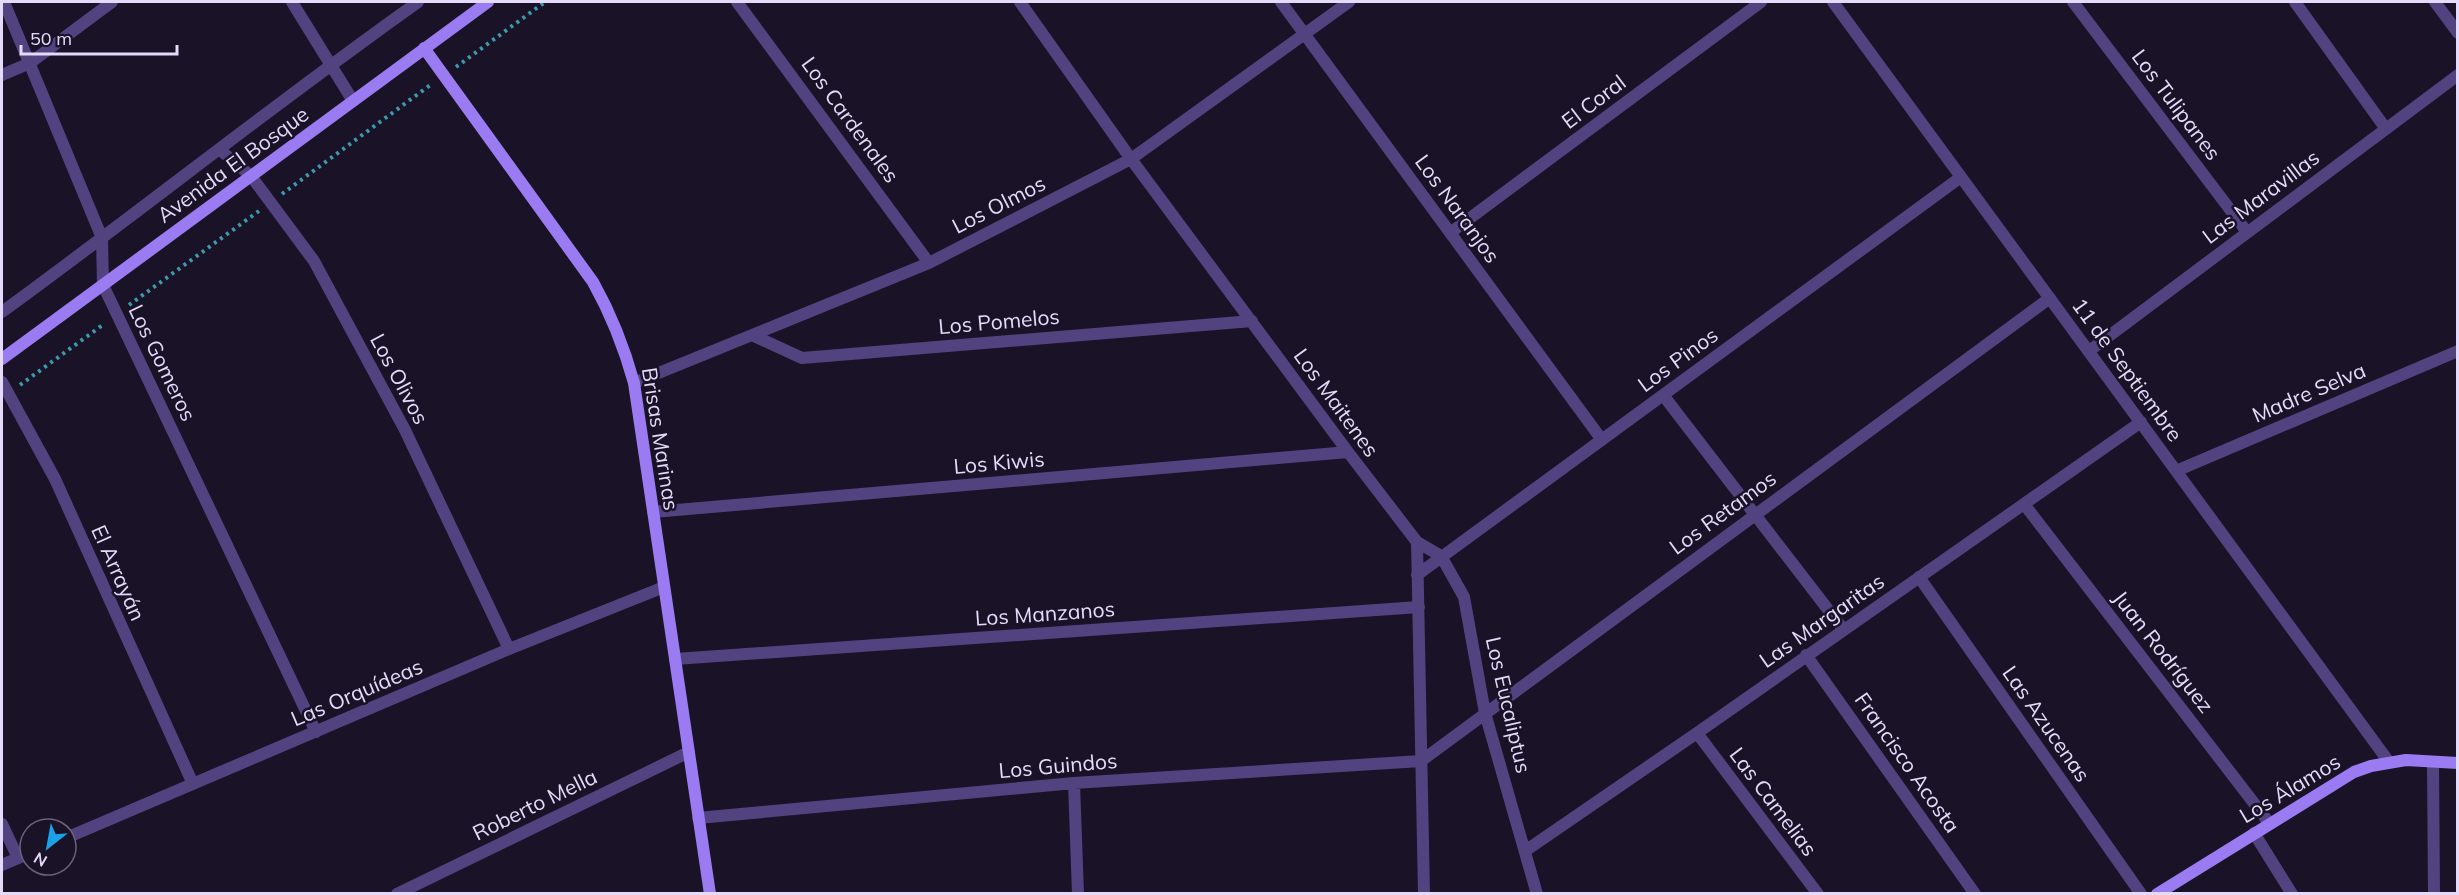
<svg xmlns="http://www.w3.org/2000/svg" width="2459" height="895" font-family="Mulish,sans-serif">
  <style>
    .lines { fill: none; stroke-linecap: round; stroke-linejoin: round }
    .path { stroke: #3c99ae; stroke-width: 4; stroke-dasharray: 3 4.5; stroke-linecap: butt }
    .street { stroke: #534280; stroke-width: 12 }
    .secondary { stroke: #9b7bf2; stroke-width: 12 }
    .labels { text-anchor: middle; stroke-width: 5; stroke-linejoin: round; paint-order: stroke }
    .street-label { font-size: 21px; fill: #e6dafb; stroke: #1a1226 }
  </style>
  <rect width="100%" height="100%" fill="#1a1226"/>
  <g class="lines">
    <path class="path" d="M 456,67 L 545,2
      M 282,194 L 433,83
      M 129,305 L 259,211
      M 20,385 L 104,324"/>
    <path class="street" d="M 4,2 L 102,238 L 103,285 L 316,732
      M 292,2 L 353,101
      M 737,2 L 929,263
      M 1020,2 L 1131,159 L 1348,452 L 1417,542 L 1424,894
      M 1281,2 L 1602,440
      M 1833,2 L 2389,762
      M 2073,2 L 2247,232
      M 2295,2 L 2386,129
      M 2435,2 L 2458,33
      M 2,75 L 30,63 L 112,2
      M 220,150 L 251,176 L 314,261 L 405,430 L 509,649
      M 1450,233 L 1761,2
      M 2,312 C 142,210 277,102 418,2
      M 754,336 L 802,358 L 1252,321
      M 2089,351 L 2458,75
      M 2,382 L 55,479 L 193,784
      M 634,383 L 929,263 L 1131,159 L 1349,2
      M 1663,395 L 1843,629
      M 2176,471 L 2458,351
      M 2024,504 L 2270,824
      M 653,512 L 1348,452
      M 1417,542 L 1441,556 L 1464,597 L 1485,713 L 1537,894
      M 1417,575 L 1961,177
      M 1919,577 L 2141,894
      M 1806,655 L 1975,894
      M 675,659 L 1419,607
      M 1697,733 L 1818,894
      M 2433,763 L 2434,894
      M 1074,783 L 1078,894
      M 698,818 L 1074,783 L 1421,761 L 2050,298
      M 2,824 L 18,858
      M 2254,833 L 2292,894
      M 66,838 L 509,649 L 664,587
      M 1525,851 L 1697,733 L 2141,422
      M 2,865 L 30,853
      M 397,894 L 689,752"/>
    <path class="secondary" d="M 424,48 L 593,282 C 611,314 624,347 634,383 L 710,894
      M 2,359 L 488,2
      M 2157,894 L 2354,772 L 2371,766 L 2406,760 L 2458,763"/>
  </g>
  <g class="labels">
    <g class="street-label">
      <text transform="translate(1594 102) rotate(-37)" y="7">El Coral</text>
      <text transform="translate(2176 105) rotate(53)" y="7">Los Tulipanes</text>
      <text transform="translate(850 120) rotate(54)" y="7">Los Cardenales</text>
      <text transform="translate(233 165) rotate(-36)" y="7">Avenida El Bosque</text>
      <text transform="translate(2261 197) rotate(-37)" y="7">Las Maravillas</text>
      <text transform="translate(999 205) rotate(-27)" y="7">Los Olmos</text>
      <text transform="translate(1457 209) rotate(54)" y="7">Los Naranjos</text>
      <text transform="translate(999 322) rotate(-5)" y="7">Los Pomelos</text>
      <text transform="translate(1678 360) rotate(-36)" y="7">Los Pinos</text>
      <text transform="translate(162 363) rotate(64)" y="7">Los Gomeros</text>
      <text transform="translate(2127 370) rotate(54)" y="7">11 de Septiembre</text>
      <text transform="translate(399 379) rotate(62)" y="7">Los Olivos</text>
      <text transform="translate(2309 393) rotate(-23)" y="7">Madre Selva</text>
      <text transform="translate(1336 403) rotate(54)" y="7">Los Maitenes</text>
      <text transform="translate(660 439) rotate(81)" y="7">Brisas Marinas</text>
      <text transform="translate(999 463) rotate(-5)" y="7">Los Kiwis</text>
      <text transform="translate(1723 513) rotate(-36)" y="7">Los Retamos</text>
      <text transform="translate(118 573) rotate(66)" y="7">El Arrayán</text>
      <text transform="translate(1045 614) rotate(-4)" y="7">Los Manzanos</text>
      <text transform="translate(1822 621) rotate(-35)" y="7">Las Margaritas</text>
      <text transform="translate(2163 652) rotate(52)" y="7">Juan Rodríguez</text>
      <text transform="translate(357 693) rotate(-23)" y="7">Las Orquídeas</text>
      <text transform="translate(1508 705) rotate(77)" y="7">Los Eucaliptus</text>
      <text transform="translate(2046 724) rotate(55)" y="7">Las Azucenas</text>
      <text transform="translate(1907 763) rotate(55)" y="7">Francisco Acosta</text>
      <text transform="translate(1058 766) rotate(-5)" y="7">Los Guindos</text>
      <text transform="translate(2290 789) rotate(-31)" y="7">Los Álamos</text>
      <text transform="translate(1773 802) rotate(53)" y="7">Las Camelias</text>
      <text transform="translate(535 805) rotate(-26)" y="7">Roberto Mella</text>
    </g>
  </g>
  <rect width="2459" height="895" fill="none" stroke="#e6dafb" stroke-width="6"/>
  <g transform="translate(48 847) rotate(211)"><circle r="28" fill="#1a1226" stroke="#6c627b" stroke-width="1.5"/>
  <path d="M0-4.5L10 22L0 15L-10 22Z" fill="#19a2e8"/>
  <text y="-9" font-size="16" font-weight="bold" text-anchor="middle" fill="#e6dafb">N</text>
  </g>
  <path d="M21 45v9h156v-9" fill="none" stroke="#e6dafb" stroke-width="3"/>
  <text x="30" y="45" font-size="18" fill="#e6dafb" stroke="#1a1226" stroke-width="4.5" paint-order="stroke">50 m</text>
</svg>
